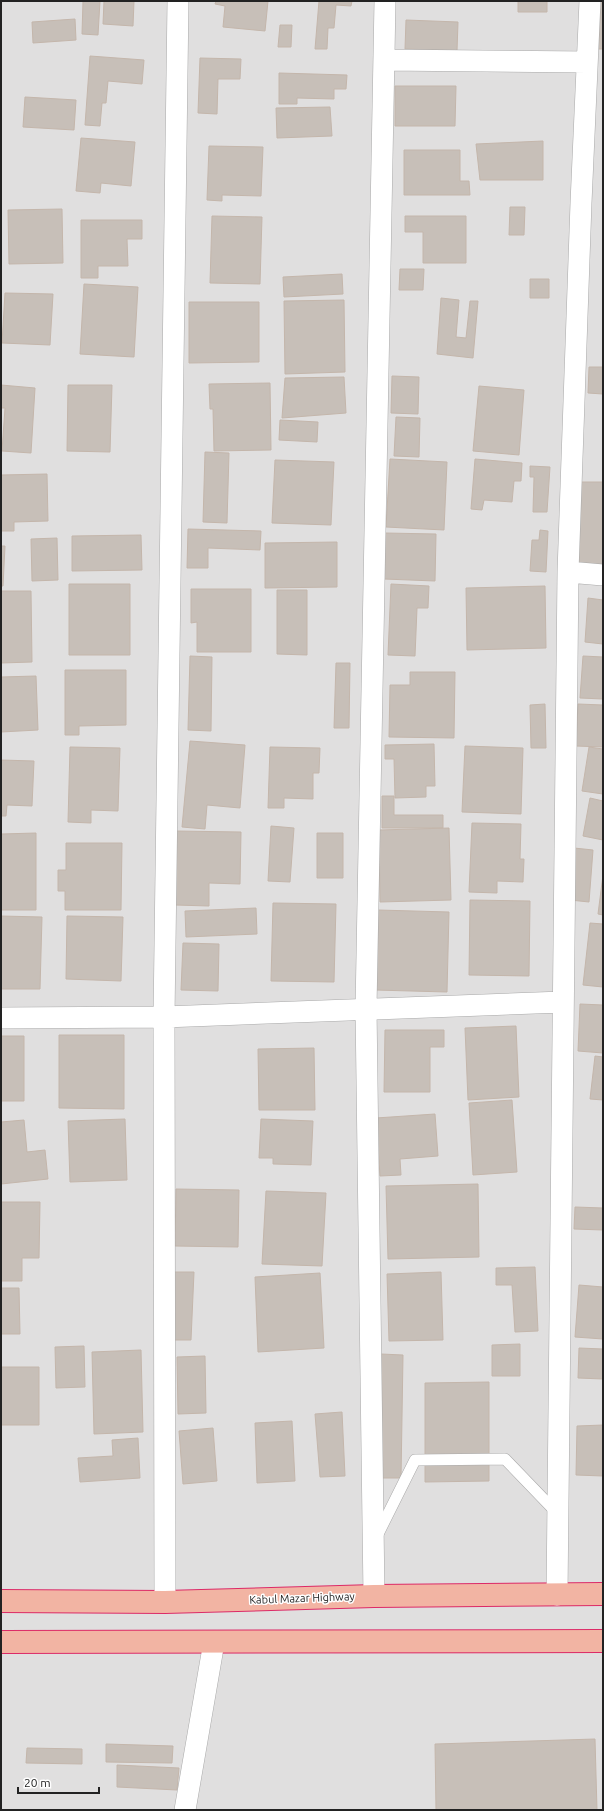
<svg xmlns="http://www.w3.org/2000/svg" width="604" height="1811" font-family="Ubuntu,sans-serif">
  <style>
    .residential { fill: #e0dfdf }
    .building { fill: #c7bfb8; stroke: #c4b6ab }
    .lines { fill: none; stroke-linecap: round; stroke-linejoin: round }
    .service-casing { stroke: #a9a9a9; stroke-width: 12 }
    .minor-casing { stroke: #a9a9a9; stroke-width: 22 }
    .trunk-casing { stroke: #dc2a67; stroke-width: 24 }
    .service { stroke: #fff; stroke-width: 11 }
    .minor { stroke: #fff; stroke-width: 21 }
    .trunk { stroke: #f2b4a3; stroke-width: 22 }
    .labels { text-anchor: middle; stroke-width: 3; stroke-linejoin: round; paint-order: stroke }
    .street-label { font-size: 11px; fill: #222; stroke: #fff }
  </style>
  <rect width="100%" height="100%" fill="#f2efe9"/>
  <path class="residential" d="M 1,1 L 603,1 L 603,1810 L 1,1810 Z"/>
  <path class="building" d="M 83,1 L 100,1 L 98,35 L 82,34 Z
    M 104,1 L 134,1 L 133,26 L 103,24 Z
    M 216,1 L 268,1 L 265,31 L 223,27 L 225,6 L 215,4 Z
    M 319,1 L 352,1 L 351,6 L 336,5 L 334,28 L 328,28 L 327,49 L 315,49 Z
    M 518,1 L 547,1 L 547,12 L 518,12 Z
    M 601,1 L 603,1 L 603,49 L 598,49 Z
    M 75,19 L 76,40 L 33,43 L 32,22 Z
    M 406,20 L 458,22 L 457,51 L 405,49 Z
    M 280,25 L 292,25 L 291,47 L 278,47 Z
    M 90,56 L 144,60 L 142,84 L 108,81 L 106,103 L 102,103 L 100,126 L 85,125 Z
    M 200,58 L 241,59 L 240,79 L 218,79 L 217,114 L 198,113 Z
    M 279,73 L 347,75 L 346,89 L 334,89 L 334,99 L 297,98 L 297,104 L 279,104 Z
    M 395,86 L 456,86 L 455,126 L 395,126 Z
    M 25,97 L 76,100 L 74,130 L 23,127 Z
    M 330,107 L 332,136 L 277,138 L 276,108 Z
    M 81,138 L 135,142 L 131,186 L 101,183 L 100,193 L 76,191 Z
    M 543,141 L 543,180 L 480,180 L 476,144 Z
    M 209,146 L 263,147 L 261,196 L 222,195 L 222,201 L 207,200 Z
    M 404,150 L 460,150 L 460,181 L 469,181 L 470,195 L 404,195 Z
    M 510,207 L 525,207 L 524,235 L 509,235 Z
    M 62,209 L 63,263 L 9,264 L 8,210 Z
    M 212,216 L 262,217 L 260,284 L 210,283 Z
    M 405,216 L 466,216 L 466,263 L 423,263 L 423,232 L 405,232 Z
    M 81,220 L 142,220 L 142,239 L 127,239 L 128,266 L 98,266 L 98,278 L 81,278 Z
    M 400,269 L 424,269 L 423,290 L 399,290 Z
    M 342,274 L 343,294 L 284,297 L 283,277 Z
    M 530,279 L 549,279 L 549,298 L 530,298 Z
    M 84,284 L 138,287 L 134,357 L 80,354 Z
    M 5,293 L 53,294 L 50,345 L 2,343 Z
    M 441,298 L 459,300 L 456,337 L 466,338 L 470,301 L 478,301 L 473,358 L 437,354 Z
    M 344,300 L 345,372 L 285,374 L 284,301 Z
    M 189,302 L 259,302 L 259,362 L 189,363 Z
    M 589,367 L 603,367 L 603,394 L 588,393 Z
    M 392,376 L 419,377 L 418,414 L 391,413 Z
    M 344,377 L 346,413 L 282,418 L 285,378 Z
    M 270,383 L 271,450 L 214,451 L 213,409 L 210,409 L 209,384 Z
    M 1,385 L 35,388 L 31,453 L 2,451 L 5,408 L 1,408 Z
    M 68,385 L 112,385 L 110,452 L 67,451 Z
    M 479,386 L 524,390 L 519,455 L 473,451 Z
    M 396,417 L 420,418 L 419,457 L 394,456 Z
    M 280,420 L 318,422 L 317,442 L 279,440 Z
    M 205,452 L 229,453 L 227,523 L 203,522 Z
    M 390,459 L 447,462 L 444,530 L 386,527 Z
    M 475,459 L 522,463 L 521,481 L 514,481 L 512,502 L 484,500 L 482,510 L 471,509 Z
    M 275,460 L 334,462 L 331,525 L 272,523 Z
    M 530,466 L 550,467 L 547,512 L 533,512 L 534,477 L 530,477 Z
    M 47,474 L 48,521 L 14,522 L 14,531 L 1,531 L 1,475 Z
    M 580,482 L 603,482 L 603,567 L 578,566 Z
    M 188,529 L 261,531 L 260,550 L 208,548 L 208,568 L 187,568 Z
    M 540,530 L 548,531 L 546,572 L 530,571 L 532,540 L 539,540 Z
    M 385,533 L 436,534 L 435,581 L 384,579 Z
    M 141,535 L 142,570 L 72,571 L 72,536 Z
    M 57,538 L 58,580 L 32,581 L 31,539 Z
    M 337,542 L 337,587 L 265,588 L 265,543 Z
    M 1,546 L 5,546 L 3,586 L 1,586 Z
    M 69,584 L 130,584 L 130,655 L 69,655 Z
    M 391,584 L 429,586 L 428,608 L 417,608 L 415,656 L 388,655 Z
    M 545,586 L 546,648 L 467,650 L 466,588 Z
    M 191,589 L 251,589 L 251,652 L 197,652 L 197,622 L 191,623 Z
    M 277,590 L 307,590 L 307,655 L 277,654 Z
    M 1,591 L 31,591 L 32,662 L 1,663 Z
    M 588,598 L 603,600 L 603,644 L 585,642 Z
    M 190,656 L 212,657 L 211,731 L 188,730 Z
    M 583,656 L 603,657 L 603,699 L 580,698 Z
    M 336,663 L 350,663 L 349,728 L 334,728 Z
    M 65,670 L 126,670 L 126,725 L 79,726 L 79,735 L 65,735 Z
    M 410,672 L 455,672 L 454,738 L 389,737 L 390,685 L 410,685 Z
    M 36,676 L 38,730 L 1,732 L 1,677 Z
    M 545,704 L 546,748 L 531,748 L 530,705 Z
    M 578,704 L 603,705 L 603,747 L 576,746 Z
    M 190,741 L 245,745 L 240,808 L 207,805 L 205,829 L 182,827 Z
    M 434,744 L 435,786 L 426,786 L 426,797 L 395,798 L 394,759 L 385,759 L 385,745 Z
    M 465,746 L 523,748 L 521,814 L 462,812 Z
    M 70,747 L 120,748 L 118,811 L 91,810 L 91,823 L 68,822 Z
    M 270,747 L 320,748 L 319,773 L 313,773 L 313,799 L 284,798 L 284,808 L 268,808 Z
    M 589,747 L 603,749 L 603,794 L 582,791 Z
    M 1,760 L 34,761 L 32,806 L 7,805 L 6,816 L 1,816 Z
    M 382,796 L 394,796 L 394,815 L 443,815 L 443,828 L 382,828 Z
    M 590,798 L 603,801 L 603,840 L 583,836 Z
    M 472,823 L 521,824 L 520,859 L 524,859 L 523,882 L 497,881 L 497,893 L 469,892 Z
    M 271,826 L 294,828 L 290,882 L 268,881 Z
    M 449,828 L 451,900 L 380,902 L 379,830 Z
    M 176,831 L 241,832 L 240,884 L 209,883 L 209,906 L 175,905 Z
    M 36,833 L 36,910 L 1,910 L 1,834 Z
    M 317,833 L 343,833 L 343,878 L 317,878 Z
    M 66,843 L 122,843 L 121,910 L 65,910 L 65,891 L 58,891 L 58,870 L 66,870 Z
    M 574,848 L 593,850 L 589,902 L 570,900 Z
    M 603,875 L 603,915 L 598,914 Z
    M 470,900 L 530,901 L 529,976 L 469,975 Z
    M 273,903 L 336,904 L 334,982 L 271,981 Z
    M 256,908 L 257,934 L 186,937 L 185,911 Z
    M 378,910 L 449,912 L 447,992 L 375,990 Z
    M 1,916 L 42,917 L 40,989 L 1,989 Z
    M 67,916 L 123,917 L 121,981 L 66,979 Z
    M 590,923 L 603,924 L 603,987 L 583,985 Z
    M 183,943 L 219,944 L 218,991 L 181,990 Z
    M 580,1004 L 603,1005 L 603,1053 L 578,1051 Z
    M 516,1026 L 519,1097 L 468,1100 L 465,1028 Z
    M 385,1030 L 444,1030 L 444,1047 L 430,1047 L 430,1092 L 384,1092 Z
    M 59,1035 L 124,1035 L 124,1109 L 59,1108 Z
    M 1,1036 L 24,1036 L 24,1101 L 1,1101 Z
    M 314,1048 L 315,1110 L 259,1110 L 258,1049 Z
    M 595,1056 L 603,1057 L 603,1100 L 590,1099 Z
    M 512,1100 L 517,1172 L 473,1175 L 469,1103 Z
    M 435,1114 L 438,1156 L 400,1159 L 401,1175 L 380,1176 L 376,1118 Z
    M 125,1119 L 127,1180 L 70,1182 L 68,1121 Z
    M 261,1119 L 313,1121 L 311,1165 L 273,1164 L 273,1158 L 259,1158 Z
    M 24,1120 L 27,1152 L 45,1150 L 48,1179 L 1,1184 L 1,1122 Z
    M 478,1184 L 479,1257 L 388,1259 L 386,1186 Z
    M 176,1189 L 239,1190 L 238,1247 L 175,1246 Z
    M 266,1191 L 326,1193 L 322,1266 L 262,1264 Z
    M 1,1202 L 40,1202 L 39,1258 L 22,1258 L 22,1281 L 1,1281 Z
    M 575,1207 L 603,1208 L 603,1230 L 574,1229 Z
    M 535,1267 L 538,1331 L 515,1332 L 512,1285 L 496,1285 L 496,1268 Z
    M 173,1272 L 194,1272 L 191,1340 L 171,1340 Z
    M 441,1272 L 443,1340 L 389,1341 L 387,1274 Z
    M 320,1273 L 324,1348 L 258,1352 L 255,1277 Z
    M 579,1285 L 603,1287 L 603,1339 L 575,1337 Z
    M 1,1288 L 19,1288 L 20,1334 L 1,1334 Z
    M 520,1344 L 520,1376 L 492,1376 L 492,1345 Z
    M 84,1346 L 85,1387 L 56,1388 L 55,1347 Z
    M 579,1348 L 603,1349 L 603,1379 L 578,1378 Z
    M 141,1350 L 143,1432 L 94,1434 L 92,1352 Z
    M 381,1354 L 403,1355 L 401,1478 L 380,1478 Z
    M 205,1356 L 206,1413 L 178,1414 L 177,1357 Z
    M 1,1367 L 39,1367 L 39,1425 L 1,1425 Z
    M 489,1382 L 489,1481 L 425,1482 L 425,1383 Z
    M 342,1412 L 345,1476 L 320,1477 L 315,1414 Z
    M 292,1421 L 295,1481 L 257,1483 L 255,1423 Z
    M 603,1425 L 603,1476 L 576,1475 L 577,1426 Z
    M 213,1428 L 217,1481 L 183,1484 L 179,1431 Z
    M 138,1438 L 140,1478 L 80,1482 L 78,1458 L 113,1456 L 112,1440 Z
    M 595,1739 L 597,1810 L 436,1810 L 435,1744 Z
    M 106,1744 L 173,1746 L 172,1763 L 106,1762 Z
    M 27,1748 L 82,1749 L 82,1764 L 26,1763 Z
    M 117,1765 L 179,1768 L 177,1790 L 117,1787 Z"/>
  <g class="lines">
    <defs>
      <path id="service" d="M 377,1536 L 415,1460 L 505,1459 L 557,1513"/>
      <path id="minor" d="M 384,60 L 587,62
        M 568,572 L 603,575
        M 1,1018 L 164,1017 L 563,1002
        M 557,1595 L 568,572 L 581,203 L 590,1
        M 374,1596 L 366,1008 L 385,1
        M 165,1602 L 164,1017 L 178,1
        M 185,1810 L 214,1642"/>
      <path id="trunk" d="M 1,1601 L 165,1602 L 374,1596 L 603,1594
        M 1,1642 L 603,1641"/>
    </defs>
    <use href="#service" class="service-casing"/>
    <use href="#minor" class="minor-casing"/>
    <use href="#trunk" class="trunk-casing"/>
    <use href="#service" class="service"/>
    <use href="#minor" class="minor"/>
    <use href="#trunk" class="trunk"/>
  </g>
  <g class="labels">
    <g class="street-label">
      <text transform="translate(302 1598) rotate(-2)" y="4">Kabul Mazar Highway</text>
    </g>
  </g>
  <rect width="604" height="1811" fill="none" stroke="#222222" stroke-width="4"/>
  <path d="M18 1787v6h81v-6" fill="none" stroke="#222222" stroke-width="2"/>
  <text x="24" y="1787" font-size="12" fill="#222222" stroke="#ffffff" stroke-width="3" paint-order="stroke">20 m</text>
</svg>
